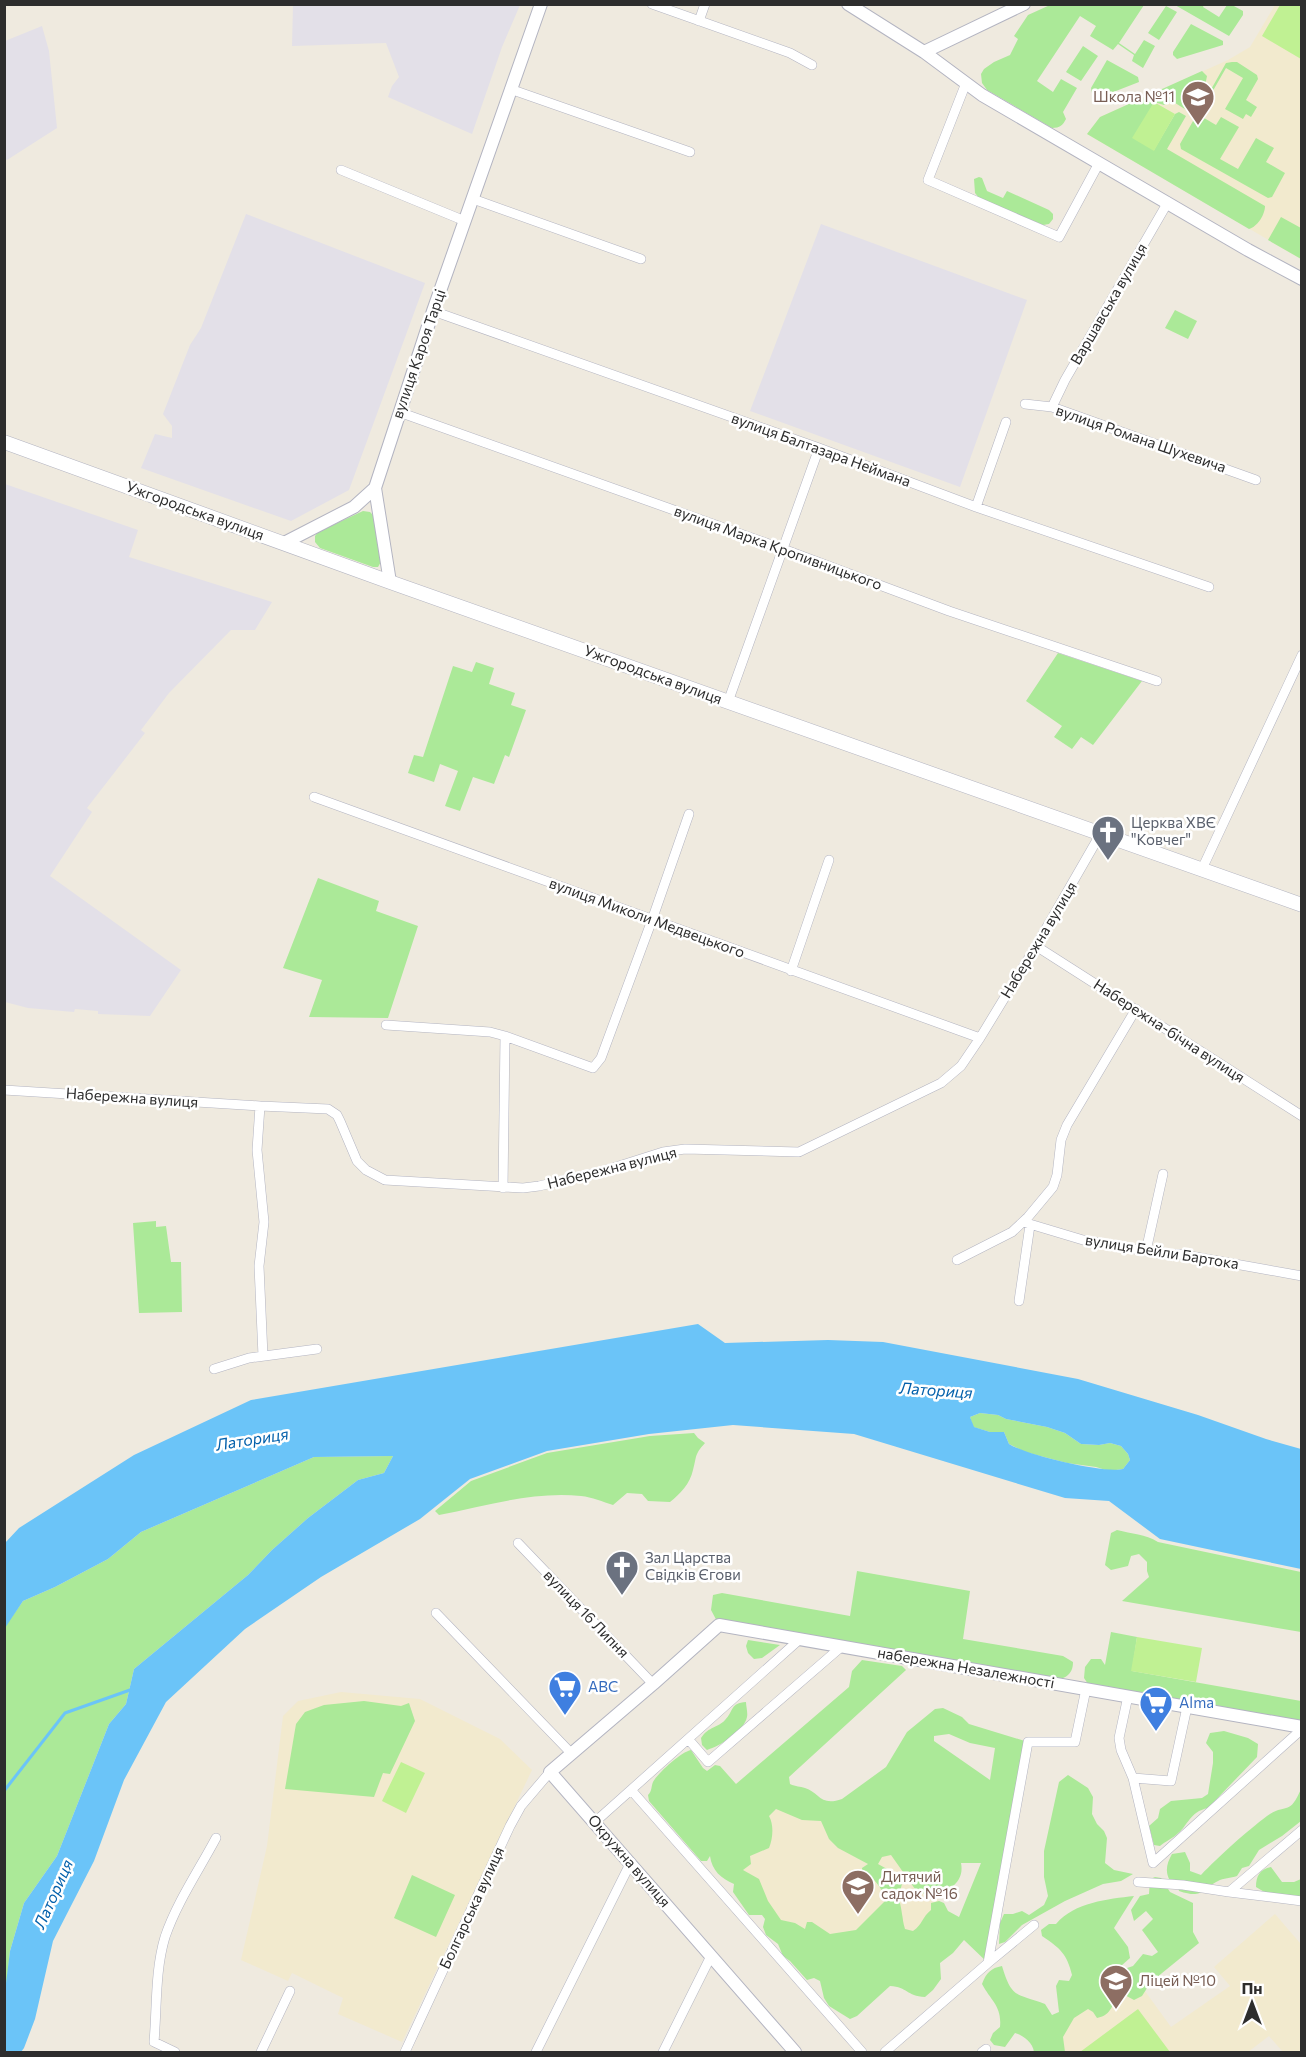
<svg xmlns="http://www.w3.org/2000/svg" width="1306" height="2057" font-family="Commissioner,sans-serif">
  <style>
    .industrial { fill: #e3e0e8 }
    .education { fill: #f2eace }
    .green { fill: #abe998; fill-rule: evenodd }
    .pitch { fill: #c0f193 }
    .water { fill: #6bc4f8; fill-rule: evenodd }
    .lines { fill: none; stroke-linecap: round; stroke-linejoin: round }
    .stream { stroke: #6bc4f8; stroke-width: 3 }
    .minor-casing { stroke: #b3b4c1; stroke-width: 10 }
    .tertiary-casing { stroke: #b3b4c1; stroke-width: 14 }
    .secondary-casing { stroke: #b3b4c1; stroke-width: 15 }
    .minor { stroke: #fff; stroke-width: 9 }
    .tertiary { stroke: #fff; stroke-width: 12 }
    .secondary { stroke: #fff; stroke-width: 14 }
    .labels { text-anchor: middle; stroke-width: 5; stroke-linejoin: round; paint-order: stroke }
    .education-label { font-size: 15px; fill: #785e54; stroke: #fff; text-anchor: start }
    .street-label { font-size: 15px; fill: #2d2d2d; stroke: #fff }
    .worship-label { font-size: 15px; fill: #5b616d; stroke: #fff; text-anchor: start }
    .shop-label { font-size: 15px; fill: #366cbe; stroke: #fff; text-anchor: start }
    .water-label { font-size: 16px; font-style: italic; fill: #0360ab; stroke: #fff }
  </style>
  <rect width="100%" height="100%" fill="#efeadf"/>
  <path class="industrial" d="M 293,5 L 293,4 L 520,5 L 502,47 L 472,134 L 388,97 L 392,86 L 399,77 L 386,43 L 292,46 Z
    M 42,26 L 49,51 L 57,128 L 7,160 L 5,159 L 5,41 Z
    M 246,214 L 425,283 L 349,490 L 291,521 L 141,468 L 155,434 L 172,438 L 172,426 L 163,414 L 190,345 L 201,328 Z
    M 821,224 L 1027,300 L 960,487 L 750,411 Z
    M 5,484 L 138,530 L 129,557 L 272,602 L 255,630 L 231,630 L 169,693 L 141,730 L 145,733 L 87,808 L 92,812 L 50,876 L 181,970 L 150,1016 L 98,1014 L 98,1011 L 75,1009 L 74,1012 L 28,1008 L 5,1002 Z"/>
  <path class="education" d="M 1275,5 L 1301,5 L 1301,259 L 1087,134 L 1100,117 L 1228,60 L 1250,47 Z
    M 341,1692 L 420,1699 L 500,1739 L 532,1770 L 402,2042 L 338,2014 L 343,1998 L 292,1973 L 288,1981 L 241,1960 L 267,1846 L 283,1716 L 298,1701 Z
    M 776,1809 L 894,1819 L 955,1930 L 856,2014 L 720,1860 Z
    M 1275,1914 L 1300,1943 L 1301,1942 L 1301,2052 L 1283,2052 L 1269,2036 L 1248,2052 L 1059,2052 L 1045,2032 L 1137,1980 L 1171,2027 L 1230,1986 L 1214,1967 Z"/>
  <path class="green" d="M 1050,5 L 1144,5 L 1119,43 L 1135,54 L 1144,40 L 1155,46 L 1143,68 L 1132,61 L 1134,55 L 1118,44 L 1113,50 L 1090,36 L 1096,26 L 1080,16 L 1037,81 L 1053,92 L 1061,79 L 1077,88 L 1063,112 L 1066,119 C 1063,125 1060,128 1052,128 L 987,90 L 982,83 L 981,74 L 984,69 L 994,62 L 1010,55 L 1018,39 L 1014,36 L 1028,15 Z
    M 1175,5 L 1204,5 L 1203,7 L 1219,17 L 1227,5 L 1232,5 L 1243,11 L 1243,15 L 1229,36 Z
    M 1166,6 L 1177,12 L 1159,40 L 1148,33 Z
    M 1191,24 L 1223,41 L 1223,45 L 1177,59 L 1173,55 L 1173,52 Z
    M 1083,46 L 1098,56 L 1081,81 L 1066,72 Z
    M 1107,60 L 1138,77 L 1139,82 L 1098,98 L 1092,93 L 1091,88 Z
    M 1232,62 L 1237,62 L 1257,75 L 1258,79 L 1246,100 L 1257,107 L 1251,117 L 1246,114 L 1243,119 L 1225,109 L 1243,78 L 1226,68 L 1199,115 L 1216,125 L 1221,117 L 1239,127 L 1220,159 L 1238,169 L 1256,138 L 1274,148 L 1266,162 L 1285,173 L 1272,197 L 1268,198 L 1181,149 L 1180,144 L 1226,63 Z
    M 1202,71 L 1207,76 L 1206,81 L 1188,111 L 1172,101 L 1164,105 L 1154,102 L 1154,150 L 1175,114 L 1179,112 L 1186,116 L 1167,149 L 1265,206 C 1265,215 1257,227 1249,229 L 1087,134 L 1100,117 Z
    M 979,177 L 982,178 L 987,191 L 1003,198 L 1007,191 L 1049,210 L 1053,214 L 1053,219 L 1049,224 L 1043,225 L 979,198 L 975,193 L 974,179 Z
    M 1281,217 L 1301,228 L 1301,259 L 1268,240 Z
    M 1175,310 L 1197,321 L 1188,339 L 1165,328 Z
    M 363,511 L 370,512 L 373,515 L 382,560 L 378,567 L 373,567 L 320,548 L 315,542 L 315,536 L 318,532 Z
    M 1058,653 L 1142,681 L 1093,745 L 1081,737 L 1072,749 L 1054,737 L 1062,726 L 1026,701 Z
    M 476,662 L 494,668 L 489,684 L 515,693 L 511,705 L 526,710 L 509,757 L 505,755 L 494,784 L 473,777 L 460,811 L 445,806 L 458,771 L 440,764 L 434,782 L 408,773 L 414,755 L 423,757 L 453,666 L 472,672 Z
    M 318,878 L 379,901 L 376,911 L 418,926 L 388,1018 L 309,1017 L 322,980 L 283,968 Z
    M 156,1221 L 156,1227 L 166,1226 L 171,1262 L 181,1262 L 182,1312 L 139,1313 L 133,1223 Z
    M 980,1413 L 998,1415 L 1006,1419 L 1047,1427 L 1065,1433 L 1081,1444 L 1099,1445 L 1110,1443 L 1121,1446 L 1128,1454 L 1130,1460 L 1123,1469 L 1109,1471 L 1096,1467 L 1067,1463 L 1025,1452 L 1009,1444 L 1004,1432 L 990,1432 L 973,1427 L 970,1417 Z
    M 694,1433 L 698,1438 L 705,1443 C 694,1455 697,1456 693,1470 C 690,1484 680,1494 670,1502 L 648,1501 L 642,1494 L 627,1493 L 613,1505 C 603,1502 592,1497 581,1496 C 533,1491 486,1506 439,1515 L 435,1511 L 471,1481 L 547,1453 L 650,1436 Z
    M 393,1456 L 384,1473 L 358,1480 L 308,1518 L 272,1550 L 248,1575 L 134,1669 L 126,1704 L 109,1724 L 57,1856 L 24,1903 L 10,1951 L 5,1999 L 4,1628 L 23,1601 L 55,1587 L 108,1559 L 141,1532 L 314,1457 Z
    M 1117,1530 C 1132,1534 1145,1534 1158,1542 L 1301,1572 L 1301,1632 L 1122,1601 L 1149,1577 L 1147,1571 L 1147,1562 L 1139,1554 L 1131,1556 L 1128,1566 L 1111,1570 L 1105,1565 L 1111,1533 Z
    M 857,1571 L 970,1591 L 963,1639 L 1063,1656 L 1073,1662 C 1073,1676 1064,1678 1051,1683 L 719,1625 L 711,1610 L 713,1595 L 722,1593 L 850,1616 Z
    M 1111,1632 L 1137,1637 L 1132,1671 L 1301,1701 L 1301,1728 L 1092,1690 L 1084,1678 L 1085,1667 L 1091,1659 L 1101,1659 L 1105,1665 Z
    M 748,1640 L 780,1645 L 762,1658 L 754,1659 L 748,1653 L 746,1646 Z
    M 862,1660 L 902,1666 L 906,1670 L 789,1777 L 790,1784 C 796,1787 800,1786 805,1788 C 819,1792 820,1807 842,1799 L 886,1767 L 907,1732 L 935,1709 L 943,1708 L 962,1717 L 969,1724 L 1028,1742 L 988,1963 L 964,1940 L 953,1953 L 940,1963 L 941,1979 L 933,1990 L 925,1997 C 906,1996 908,1987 890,1986 L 857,2016 L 850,2019 L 829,2006 L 824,1998 L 820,1981 L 814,1978 L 807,1980 L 790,1961 L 783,1956 L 778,1944 L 766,1935 L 763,1927 L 765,1919 L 762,1915 L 749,1915 L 733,1892 L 734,1884 C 721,1878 712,1871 710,1856 L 707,1861 L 701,1861 L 649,1801 L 648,1795 C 652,1791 651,1787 653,1782 C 658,1773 681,1752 691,1750 L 703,1768 L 707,1771 L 715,1765 L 720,1766 L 736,1784 L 849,1687 L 852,1671 ZM 949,1734 L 970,1743 L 995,1748 L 990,1780 L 934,1741 L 934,1736 ZM 776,1809 L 802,1820 L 821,1821 L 829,1839 L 838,1848 L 868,1864 L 862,1868 L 862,1872 C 874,1876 882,1889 886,1900 L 856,1930 L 830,1934 L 812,1922 L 807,1922 L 805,1929 L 795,1923 L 781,1920 L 768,1901 L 759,1879 L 743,1870 L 751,1864 L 750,1856 L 769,1848 C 773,1838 774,1825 769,1816 ZM 891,1855 L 915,1889 L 930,1897 C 947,1892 965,1883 961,1863 L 981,1863 L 959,1917 L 948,1911 L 944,1903 L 939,1901 L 931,1903 L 931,1910 C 922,1917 923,1924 913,1931 L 905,1929 C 903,1923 903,1919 902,1914 C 900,1898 897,1902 902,1884 L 896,1874 L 878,1864 L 882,1857 Z
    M 364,1701 L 401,1706 L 409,1703 L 415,1721 L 390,1774 L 383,1773 L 374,1797 L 285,1789 L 296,1724 L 305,1712 L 324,1705 Z
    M 746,1702 C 746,1706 748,1713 747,1717 C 744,1731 720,1746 707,1750 L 702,1745 L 701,1738 C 709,1726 718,1728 725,1720 C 734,1711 730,1703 746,1702 Z
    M 1224,1731 L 1248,1738 L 1258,1744 L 1257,1757 L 1208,1808 C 1189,1812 1189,1825 1176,1835 C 1171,1839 1166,1841 1160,1846 L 1154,1845 L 1149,1826 L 1158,1818 L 1160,1809 L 1171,1801 L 1202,1798 L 1208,1794 L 1213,1763 L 1213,1752 L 1206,1743 L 1210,1733 Z
    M 1068,1775 L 1088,1788 L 1093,1797 L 1092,1814 L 1097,1824 L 1104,1831 L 1107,1838 L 1105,1863 L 1114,1870 L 1133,1874 L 1121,1881 L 1103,1884 L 1065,1901 L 1022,1925 L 1005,1942 L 999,1944 L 1000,1923 L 1004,1914 L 1013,1914 L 1022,1911 L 1029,1915 L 1044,1905 L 1048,1896 L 1044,1877 L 1044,1851 L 1059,1782 Z
    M 1301,1789 L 1301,1821 L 1282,1836 L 1259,1850 L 1249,1866 L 1242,1868 L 1237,1876 C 1231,1878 1223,1878 1218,1881 C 1200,1890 1203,1899 1179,1891 L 1176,1880 L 1169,1879 C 1165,1870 1167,1863 1172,1854 L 1185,1852 L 1190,1863 L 1190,1871 L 1201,1875 C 1219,1856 1247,1831 1267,1816 C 1287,1802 1289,1817 1301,1789 Z
    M 1271,1867 L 1282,1882 L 1294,1882 L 1301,1879 L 1301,1897 L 1266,1893 L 1256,1887 C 1256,1876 1260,1869 1271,1867 Z
    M 412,1875 L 455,1895 L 436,1937 L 394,1918 Z
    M 1155,1877 L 1161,1878 L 1170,1892 L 1193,1903 L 1193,1932 L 1199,1943 L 1151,1982 L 1142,1996 L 1134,2000 L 1121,1993 C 1111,2003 1113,2015 1097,2018 L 1093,2012 L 1088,2009 L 1074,2018 L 1063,2037 L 1065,2052 L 1034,2052 C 1033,2043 1024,2036 1015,2033 L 1005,2047 L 994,2045 L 990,2040 L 993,2033 L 1000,2027 C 1002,2006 991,2001 982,1984 C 986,1973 991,1968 1002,1966 C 1012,1999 1016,1993 1045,2004 L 1052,2015 L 1059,2012 L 1056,1986 L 1059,1980 L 1069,1981 L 1072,1975 C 1067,1954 1060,1948 1042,1936 L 1041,1930 L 1049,1924 L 1056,1924 C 1075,1902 1108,1899 1134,1896 L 1114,1928 L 1128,1947 L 1130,1958 L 1121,1966 L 1124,1969 L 1133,1966 L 1143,1954 L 1152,1956 L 1158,1952 L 1142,1930 L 1153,1919 L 1146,1911 L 1134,1921 L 1131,1910 L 1140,1896 L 1149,1894 L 1150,1879 Z"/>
  <path class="pitch" d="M 1280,5 L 1301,5 L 1301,59 L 1262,36 Z
    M 1154,102 L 1175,114 L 1154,151 L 1132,138 Z
    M 1137,1637 L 1202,1648 L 1196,1682 L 1131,1671 Z
    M 401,1762 L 425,1773 L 406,1813 L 382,1801 Z
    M 1138,2009 L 1170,2052 L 1080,2052 Z"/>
  <path class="water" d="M 698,1324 L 725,1343 L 828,1340 L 883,1342 L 1078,1379 L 1198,1415 L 1266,1439 L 1301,1449 L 1301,1569 L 1160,1539 L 1109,1501 L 1065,1498 L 854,1434 L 733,1425 L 649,1434 L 547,1451 L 470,1479 L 420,1519 L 321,1577 L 245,1629 L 166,1702 L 124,1780 L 94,1861 L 53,1941 L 35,2019 L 24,2048 L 21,2052 L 5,2052 L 4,1999 L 10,1951 L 24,1903 L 57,1856 L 109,1724 L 126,1704 L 134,1669 L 248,1575 L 272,1550 L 308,1518 L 358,1480 L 384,1473 L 393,1456 L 314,1457 L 141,1532 L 108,1559 L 55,1587 L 23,1601 L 5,1628 L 5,1543 L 19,1528 L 134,1455 L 251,1400 ZM 980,1413 L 998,1415 L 1006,1419 L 1047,1427 L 1065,1433 L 1081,1444 L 1099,1445 L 1110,1443 L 1121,1446 L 1128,1454 L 1130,1460 L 1123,1469 C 1105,1474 1026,1455 1009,1444 L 1004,1432 L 990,1432 L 974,1427 L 970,1417 Z"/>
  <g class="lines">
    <path class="stream" d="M 4,1791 L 65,1713 L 130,1690"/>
    <defs>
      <path id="minor" d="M 652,4 L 790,53 L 812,65
        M 699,21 L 705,4
        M 966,83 L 928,180 L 1059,237 L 1099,163
        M 510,89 L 690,152
        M 341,170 L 465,221
        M 473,199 L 641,259
        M 433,311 L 819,448 L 976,507 L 1209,587
        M 1025,404 L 1052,407 L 1256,480
        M 1052,407 L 1065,380 L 1168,202
        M 399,412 L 783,549 L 949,611 L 1157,681
        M 976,507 L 1006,422
        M 728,702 L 819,448
        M 314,797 L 980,1038
        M 1202,869 L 1302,655
        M 1036,946 L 1302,1116
        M 791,971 L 829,860
        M 386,1025 L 490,1032 L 505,1036 L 503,1188
        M 505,1036 L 593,1068 L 601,1058 L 652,920 L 689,814
        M 4,1090 L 260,1106 L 328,1109 L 337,1115 L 340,1121 L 357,1161 L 366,1170 L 385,1180 L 523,1188 L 539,1186 L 600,1172 L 663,1152 L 685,1149 L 799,1152 L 941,1083 L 961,1066 L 980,1038 L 1036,946 L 1101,833
        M 260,1106 L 257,1150 L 264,1222 L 259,1266 L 263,1356
        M 1023,1222 L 1083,1240 L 1163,1254 L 1179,1254 L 1302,1276
        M 1146,1251 L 1163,1174
        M 957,1260 L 1012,1232 L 1028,1217 L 1053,1187 L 1057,1175 L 1061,1140 L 1067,1125 L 1136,1009
        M 1019,1301 L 1030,1225
        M 214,1369 L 249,1358 L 317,1349
        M 518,1543 L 653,1684
        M 436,1613 L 571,1753
        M 1128,1696 L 1119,1738 L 1121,1750 L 1133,1778 L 1153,1863 L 1302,1729
        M 689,1740 L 708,1762 L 841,1647
        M 1133,1778 L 1171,1781 L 1187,1707
        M 632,1791 L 862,2052
        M 595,1822 L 800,1639
        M 1138,1882 L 1183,1885 L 1229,1892 L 1302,1830
        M 1229,1892 L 1302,1901
        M 988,1963 L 1034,1925
        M 175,2052 L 154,2042 C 157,2008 155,1970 165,1937 C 177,1902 199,1870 216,1838
        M 261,2052 L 290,1991
        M 405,2052 L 510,1826 L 521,1806 L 550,1772
        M 536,2052 L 631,1862
        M 663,2052 L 711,1956
        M 885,2052 L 988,1963 L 1028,1742 L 1075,1742 L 1086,1689
        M 982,2052 L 986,2049"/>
      <path id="tertiary" d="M 848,4 L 924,52 L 982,95 L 1248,250 L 1302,279
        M 924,52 L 1024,4
        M 284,543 L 354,507 L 375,488
        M 390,582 L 375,488 L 433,311 L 541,4
        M 795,2052 L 550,1772 L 653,1684 L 719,1625 L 1302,1727"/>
      <path id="secondary" d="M 4,442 L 390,582 L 1302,905"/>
    </defs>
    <use href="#minor" class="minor-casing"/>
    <use href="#tertiary" class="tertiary-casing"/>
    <use href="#secondary" class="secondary-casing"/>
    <use href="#minor" class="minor"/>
    <use href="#tertiary" class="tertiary"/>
    <use href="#secondary" class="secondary"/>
  </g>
  <defs>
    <symbol id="school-pin" viewBox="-11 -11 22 30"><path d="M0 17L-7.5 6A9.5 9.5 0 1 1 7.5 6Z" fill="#8d6e63" stroke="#fff"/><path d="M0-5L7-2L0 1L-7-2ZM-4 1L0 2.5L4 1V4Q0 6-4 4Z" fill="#fff"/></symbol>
    <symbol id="church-pin" viewBox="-11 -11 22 30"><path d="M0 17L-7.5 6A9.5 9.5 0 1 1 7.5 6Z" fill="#6b7280" stroke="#fff"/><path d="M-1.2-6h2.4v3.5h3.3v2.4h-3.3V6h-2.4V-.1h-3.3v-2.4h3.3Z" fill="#fff"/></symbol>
    <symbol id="supermarket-pin" viewBox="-11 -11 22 30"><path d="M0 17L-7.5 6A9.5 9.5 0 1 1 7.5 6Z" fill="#3f7fe0" stroke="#fff"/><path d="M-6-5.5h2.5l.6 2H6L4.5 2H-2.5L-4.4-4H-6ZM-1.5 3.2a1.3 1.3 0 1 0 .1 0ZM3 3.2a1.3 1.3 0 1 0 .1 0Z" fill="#fff"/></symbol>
  </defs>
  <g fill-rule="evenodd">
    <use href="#school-pin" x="1179" y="78" width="38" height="52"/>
    <use href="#church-pin" x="1089" y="813" width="38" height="52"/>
    <use href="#church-pin" x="603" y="1548" width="38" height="52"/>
    <use href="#supermarket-pin" x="546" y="1668" width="38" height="52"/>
    <use href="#supermarket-pin" x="1137" y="1684" width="38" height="52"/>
    <use href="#school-pin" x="839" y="1867" width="38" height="52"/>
    <use href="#school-pin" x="1097" y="1962" width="38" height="52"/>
  </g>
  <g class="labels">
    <g class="education-label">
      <text x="1175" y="102" text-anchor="end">Школа №11</text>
      <text x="881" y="1882">Дитячий<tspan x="881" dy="17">садок №16</tspan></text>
      <text x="1139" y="1986">Ліцей №10</text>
    </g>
    <g class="street-label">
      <text transform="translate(1109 304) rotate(-60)" y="5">Варшавська вулиця</text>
      <text transform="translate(419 354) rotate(-71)" y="5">вулиця Кароя Тарці</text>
      <text transform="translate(1141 439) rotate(19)" y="5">вулиця Романа Шухевича</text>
      <text transform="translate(821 450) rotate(20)" y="5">вулиця Балтазара Неймана</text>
      <text transform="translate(195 511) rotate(20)" y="5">Ужгородська вулиця</text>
      <text transform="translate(778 548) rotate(20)" y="5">вулиця Марка Кропивницького</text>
      <text transform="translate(653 675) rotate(20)" y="5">Ужгородська вулиця</text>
      <text transform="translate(647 918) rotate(20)" y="5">вулиця Миколи Медвецького</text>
      <text transform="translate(1039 940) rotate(-59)" y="5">Набережна вулиця</text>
      <text transform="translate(1169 1031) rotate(33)" y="5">Набережна-бічна вулиця</text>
      <text transform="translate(132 1098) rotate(4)" y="5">Набережна вулиця</text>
      <text transform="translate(612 1168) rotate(-14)" y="5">Набережна вулиця</text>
      <text transform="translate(1162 1252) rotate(9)" y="5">вулиця Бейли Бартока</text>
      <text transform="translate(586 1614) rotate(46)" y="5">вулиця 16 Липня</text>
      <text transform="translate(966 1668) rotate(10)" y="5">набережна Незалежності</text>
      <text transform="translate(629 1861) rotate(49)" y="5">Окружна вулиця</text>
      <text transform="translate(472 1908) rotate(-65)" y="5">Болгарська вулиця</text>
    </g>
    <g class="worship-label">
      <text x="1131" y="828">Церква ХВЄ<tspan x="1131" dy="17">"Ковчег"</tspan></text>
      <text x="645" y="1563">Зал Царства<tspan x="645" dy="17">Свідків Єгови</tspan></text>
    </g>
    <g class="shop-label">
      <text x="588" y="1692">ABC</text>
      <text x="1179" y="1708">Alma</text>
    </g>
    <g class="water-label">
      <text transform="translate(936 1390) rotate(4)" y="6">Латориця</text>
      <text transform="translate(252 1439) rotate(-9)" y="6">Латориця</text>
      <text transform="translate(53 1894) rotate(-66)" y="6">Латориця</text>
    </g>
  </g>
  <rect width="1306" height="2057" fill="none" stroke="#2d2d2d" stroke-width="12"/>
  <g transform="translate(1252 2003)" stroke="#ffffff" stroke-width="4.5" paint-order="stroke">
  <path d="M0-4.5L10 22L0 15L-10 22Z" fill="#2d2d2d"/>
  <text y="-9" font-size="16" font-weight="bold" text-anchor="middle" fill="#2d2d2d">Пн</text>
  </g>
</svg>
